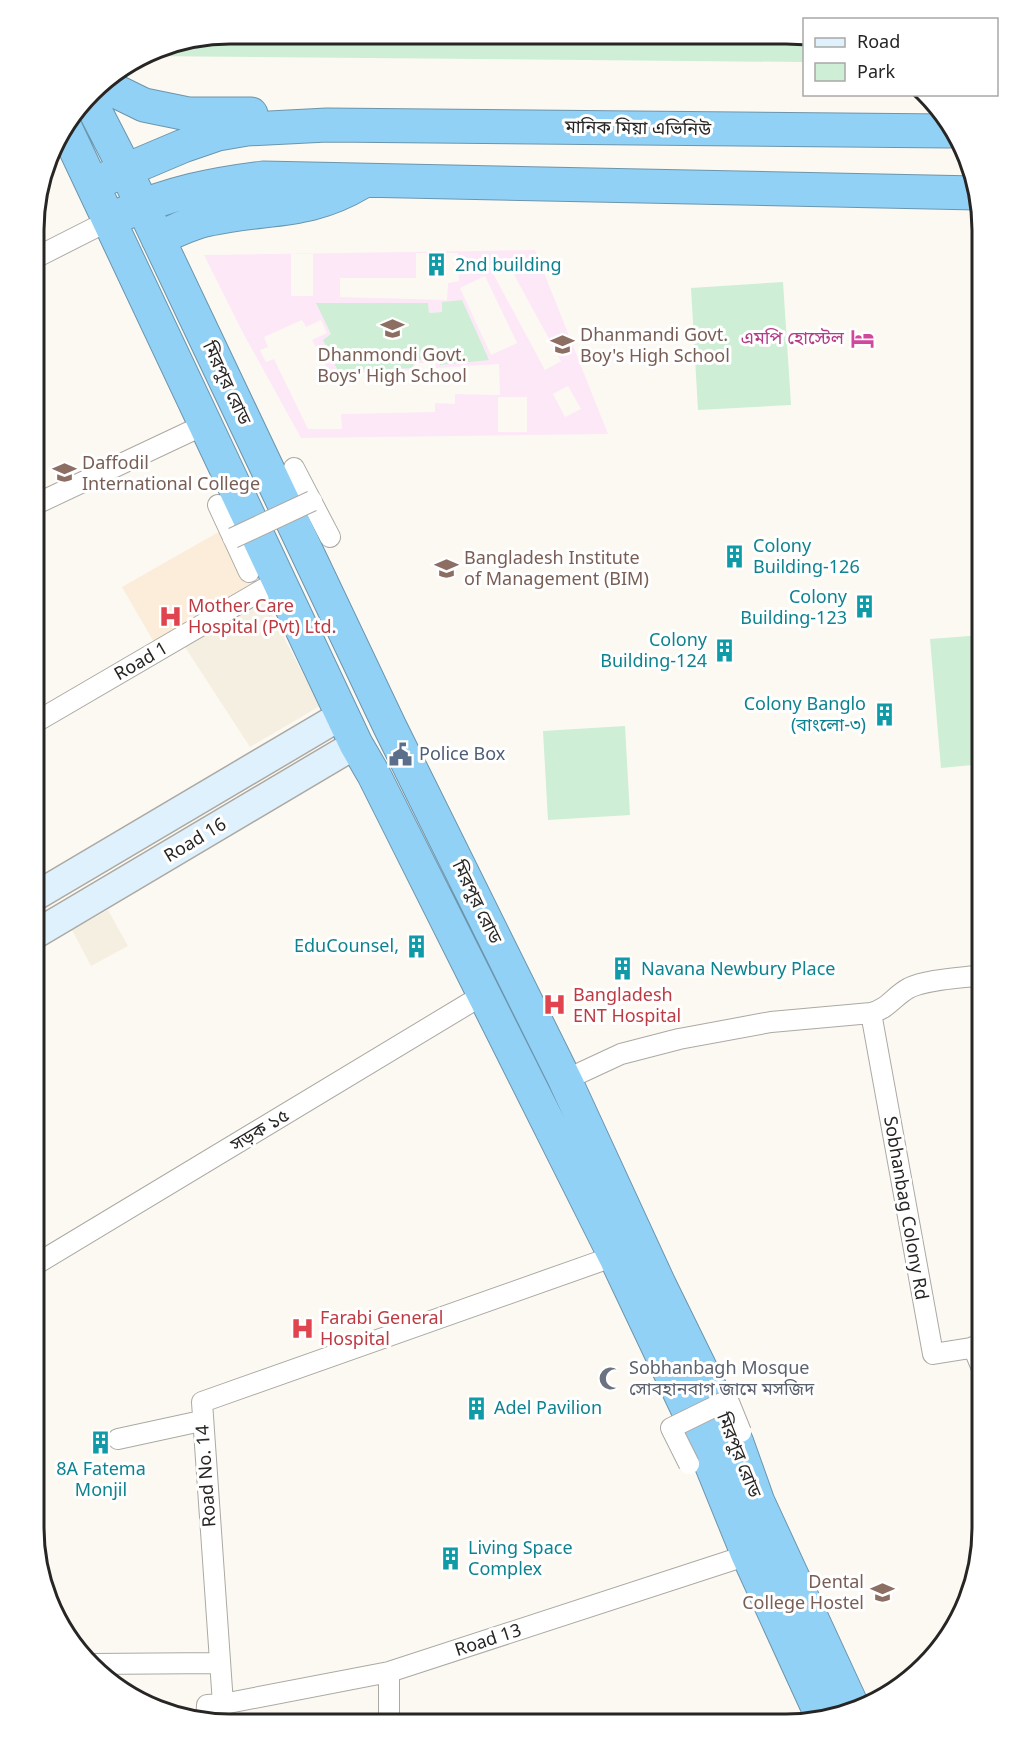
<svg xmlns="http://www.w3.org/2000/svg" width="1016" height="1758" font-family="'Noto Sans','Noto Sans Bengali',sans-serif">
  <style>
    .built { fill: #f5efe1 }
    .education { fill: #fde8f8; fill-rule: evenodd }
    .medical { fill: #fbedda }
    .green { fill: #ceeed5 }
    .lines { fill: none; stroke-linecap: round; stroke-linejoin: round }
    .street-casing { stroke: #aca9a3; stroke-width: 22 }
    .secondary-casing { stroke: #aca9a3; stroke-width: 31 }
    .highway-casing { stroke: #6c95ac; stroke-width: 35 }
    .street { stroke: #fff; stroke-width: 20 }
    .secondary { stroke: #def1fc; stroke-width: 28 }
    .highway { stroke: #91d1f6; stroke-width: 33 }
    .street-bridge-casing { stroke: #aca9a3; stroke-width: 22; stroke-linecap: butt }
    .street-bridge { stroke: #fff; stroke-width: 20 }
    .labels { text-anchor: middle; stroke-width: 6; stroke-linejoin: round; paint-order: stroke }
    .street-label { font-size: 18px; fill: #282624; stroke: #fff }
    .culture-label { font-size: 18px; fill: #0d838f; stroke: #fff; text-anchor: start }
    .education-label { font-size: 18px; fill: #785e54; stroke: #fff; text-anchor: start }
    .hotel-label { font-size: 18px; fill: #b23c85; stroke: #fff; text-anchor: end }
    .health-label { font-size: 18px; fill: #be3a42; stroke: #fff; text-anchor: start }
    .service-label { font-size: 18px; fill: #4e5e75; stroke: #fff; text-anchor: start }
    .worship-label { font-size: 18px; fill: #5b616d; stroke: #fff; text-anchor: start }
    .rim { fill: none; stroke: #282624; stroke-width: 3 }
  </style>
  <rect width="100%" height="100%" fill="#fcf9f3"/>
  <path class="built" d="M 263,598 L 320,706 L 250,747 L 183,644 Z
    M 108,910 L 128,946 L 91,966 L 72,930 Z"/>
  <path class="education" d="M 535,250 L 608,434 L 301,438 L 242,331 L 204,255 ZM 416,253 L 458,253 L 459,281 L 448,283 L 447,300 L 340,297 L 340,278 L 416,278 ZM 291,254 L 313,254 L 313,296 L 291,296 ZM 505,258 L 561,361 L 545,370 L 489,266 ZM 485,276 L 517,343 L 491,355 L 460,288 ZM 317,304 L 428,304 L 429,313 L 442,312 L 489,359 L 440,365 L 438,359 L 414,360 L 413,368 L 323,340 L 332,334 ZM 302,320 L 306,327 L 321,320 L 327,333 L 312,340 L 330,374 L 414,370 L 415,363 L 436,363 L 436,368 L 499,364 L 500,395 L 455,394 L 455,404 L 435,403 L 435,412 L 341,414 L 342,429 L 308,429 L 274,359 L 266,362 L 260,350 L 268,347 L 264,337 ZM 568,386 L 581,409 L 565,417 L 553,394 ZM 498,397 L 527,397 L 527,432 L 498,432 Z"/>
  <path class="medical" d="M 222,530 L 253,584 L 155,644 L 122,587 Z"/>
  <path class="green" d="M 229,33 L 804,37 L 804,62 L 142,56 L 154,48 Z
    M 783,282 L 791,405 L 698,410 L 691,288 Z
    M 462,300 L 489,360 L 440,365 L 438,359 L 414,360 L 413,368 L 338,371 L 323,340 L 331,334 L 316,303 L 428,303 L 429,313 L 442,312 L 442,302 Z
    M 983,635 L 983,764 L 941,768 L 930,639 Z
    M 625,726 L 630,815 L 548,820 L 543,731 Z"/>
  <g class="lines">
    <defs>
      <path id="street" d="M 35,258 L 110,220
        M 294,468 L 330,537
        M 34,505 L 206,424
        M 218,505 L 249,572
        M 34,723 L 279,580
        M 871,1013 L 933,1354 L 983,1346
        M 565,1080 L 621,1054 L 679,1039 L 771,1022 L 871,1013 C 888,1009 894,996 909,988 C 927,979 962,978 983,975
        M 33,1266 L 486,993
        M 973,1347 L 983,1371
        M 118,1439 L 201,1421
        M 91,1664 L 220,1663
        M 223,1704 L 389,1672 L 748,1555
        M 206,1723 L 207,1705 L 223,1704 L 202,1402 L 615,1256
        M 389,1724 L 389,1672"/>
      <path id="secondary" d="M 34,897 L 342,715
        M 34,935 L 356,744"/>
      <path id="highway" d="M 99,83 L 144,105 L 188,114 L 251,114
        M 88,97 L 125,169 L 390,727 L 565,1080 L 659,1284 L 737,1443 L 758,1502 L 855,1712
        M 65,127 L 356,744 L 374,775 L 615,1256 L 696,1427 L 748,1555 L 823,1719
        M 105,179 L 183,146 L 218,134 L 247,129 L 327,125 L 949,131
        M 123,214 C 169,193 214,184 263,178 L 977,193
        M 158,239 C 175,231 192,222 210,219 C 270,206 307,215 362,182"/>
    </defs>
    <use href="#street" class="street-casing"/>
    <use href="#secondary" class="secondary-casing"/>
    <use href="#highway" class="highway-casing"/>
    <use href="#street" class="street"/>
    <use href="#secondary" class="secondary"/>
    <use href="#highway" class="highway"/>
    <defs>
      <path id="street-bridge" d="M 233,538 L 312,501
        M 689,1464 L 671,1428 L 728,1400 L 741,1432"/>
    </defs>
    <use href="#street-bridge" class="street-bridge-casing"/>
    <use href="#street-bridge" class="street-bridge"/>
  </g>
  <defs>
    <symbol id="building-bare" viewBox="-9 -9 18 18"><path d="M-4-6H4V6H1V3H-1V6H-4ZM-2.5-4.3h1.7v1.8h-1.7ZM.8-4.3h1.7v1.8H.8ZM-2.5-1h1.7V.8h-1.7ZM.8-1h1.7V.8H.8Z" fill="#0f9aa8" stroke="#fff" stroke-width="2.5" paint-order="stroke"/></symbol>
    <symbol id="school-bare" viewBox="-9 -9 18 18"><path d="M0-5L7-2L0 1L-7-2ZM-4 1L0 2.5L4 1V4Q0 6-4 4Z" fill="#8d6e63" stroke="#fff" stroke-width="2.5" paint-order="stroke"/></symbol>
    <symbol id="hotel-bare" viewBox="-9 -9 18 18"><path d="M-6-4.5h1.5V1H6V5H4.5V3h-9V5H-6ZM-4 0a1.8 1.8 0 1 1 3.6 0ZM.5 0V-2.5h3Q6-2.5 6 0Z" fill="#d1479c" stroke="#fff" stroke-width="2.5" paint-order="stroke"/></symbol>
    <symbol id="university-bare" viewBox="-9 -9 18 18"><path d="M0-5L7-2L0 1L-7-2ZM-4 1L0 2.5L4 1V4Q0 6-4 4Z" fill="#8d6e63" stroke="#fff" stroke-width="2.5" paint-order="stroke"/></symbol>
    <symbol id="hospital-bare" viewBox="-9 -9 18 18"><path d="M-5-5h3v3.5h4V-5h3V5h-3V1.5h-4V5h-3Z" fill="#e0444e" stroke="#fff" stroke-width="2.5" paint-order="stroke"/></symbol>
    <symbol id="civic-bare" viewBox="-9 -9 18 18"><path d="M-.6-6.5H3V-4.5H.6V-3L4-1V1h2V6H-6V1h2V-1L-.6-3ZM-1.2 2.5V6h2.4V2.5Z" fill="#5c6f8a" stroke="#fff" stroke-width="2.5" paint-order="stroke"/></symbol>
    <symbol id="mosque-bare" viewBox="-9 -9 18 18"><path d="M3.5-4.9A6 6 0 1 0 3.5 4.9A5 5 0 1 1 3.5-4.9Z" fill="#6b7280" stroke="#fff" stroke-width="2.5" paint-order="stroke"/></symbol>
  </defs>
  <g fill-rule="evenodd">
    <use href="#building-bare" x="420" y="248" width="33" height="33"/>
    <use href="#school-bare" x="376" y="312" width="33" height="33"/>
    <use href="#hotel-bare" x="846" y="322" width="33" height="33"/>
    <use href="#school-bare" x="546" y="328" width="33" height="33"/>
    <use href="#university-bare" x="48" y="456" width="33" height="33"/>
    <use href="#building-bare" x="718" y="540" width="33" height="33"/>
    <use href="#school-bare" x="430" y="552" width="33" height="33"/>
    <use href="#building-bare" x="848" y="590" width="33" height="33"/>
    <use href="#hospital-bare" x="154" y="600" width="33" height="33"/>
    <use href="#building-bare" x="708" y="634" width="33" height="33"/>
    <use href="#building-bare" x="868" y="698" width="33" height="33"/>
    <use href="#civic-bare" x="384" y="738" width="33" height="33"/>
    <use href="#building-bare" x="400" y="930" width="33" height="33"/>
    <use href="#building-bare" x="606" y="952" width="33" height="33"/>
    <use href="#hospital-bare" x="538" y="988" width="33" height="33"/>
    <use href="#hospital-bare" x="286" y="1312" width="33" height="33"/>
    <use href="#mosque-bare" x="594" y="1362" width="33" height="33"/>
    <use href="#building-bare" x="460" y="1392" width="33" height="33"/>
    <use href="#building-bare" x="84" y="1426" width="33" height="33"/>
    <use href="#building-bare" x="434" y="1542" width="33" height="33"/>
    <use href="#university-bare" x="866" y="1576" width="33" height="33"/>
  </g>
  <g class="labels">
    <g class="street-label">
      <text transform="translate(638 128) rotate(1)" y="6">মানিক মিয়া এভিনিউ</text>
      <text transform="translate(227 383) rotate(65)" y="6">মিরপুর রোড</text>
      <text transform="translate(141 661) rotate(-30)" y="6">Road 1</text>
      <text transform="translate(195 840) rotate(-31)" y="6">Road 16</text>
      <text transform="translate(477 902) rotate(64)" y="6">মিরপুর রোড</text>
      <text transform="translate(260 1130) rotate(-31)" y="6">সড়ক ১৫</text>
      <text transform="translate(906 1208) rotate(80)" y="6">Sobhanbag Colony Rd</text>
      <text transform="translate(739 1455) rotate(68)" y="6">মিরপুর রোড</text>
      <text transform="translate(206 1476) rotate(-94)" y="6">Road No. 14</text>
      <text transform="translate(488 1640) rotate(-18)" y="6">Road 13</text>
    </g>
    <g class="culture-label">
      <text x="455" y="271">2nd building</text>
      <text x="753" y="552">Colony<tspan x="753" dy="21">Building-126</tspan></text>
      <text x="847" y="603" text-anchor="end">Colony<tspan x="847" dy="21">Building-123</tspan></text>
      <text x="707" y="646" text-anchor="end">Colony<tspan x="707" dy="21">Building-124</tspan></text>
      <text x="866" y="710" text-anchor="end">Colony Banglo<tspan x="866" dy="21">(বাংলো-৩)</tspan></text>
      <text x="399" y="952" text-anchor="end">EduCounsel,</text>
      <text x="641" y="975">Navana Newbury Place</text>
      <text x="494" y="1414">Adel Pavilion</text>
      <text x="101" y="1475" text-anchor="middle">8A Fatema<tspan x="101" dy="21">Monjil</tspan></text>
      <text x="468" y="1554">Living Space<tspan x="468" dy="21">Complex</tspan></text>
    </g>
    <g class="education-label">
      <text x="580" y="341">Dhanmandi Govt.<tspan x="580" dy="21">Boy's High School</tspan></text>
      <text x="392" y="361" text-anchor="middle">Dhanmondi Govt.<tspan x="392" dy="21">Boys' High School</tspan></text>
      <text x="82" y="469">Daffodil<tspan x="82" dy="21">International College</tspan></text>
      <text x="464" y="564">Bangladesh Institute<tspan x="464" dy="21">of Management (BIM)</tspan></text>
      <text x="864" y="1588" text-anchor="end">Dental<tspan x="864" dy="21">College Hostel</tspan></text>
    </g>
    <g class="hotel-label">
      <text x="844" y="344">এমপি হোস্টেল</text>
    </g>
    <g class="health-label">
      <text x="188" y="612">Mother Care<tspan x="188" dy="21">Hospital (Pvt) Ltd.</tspan></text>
      <text x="573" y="1001">Bangladesh<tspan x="573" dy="21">ENT Hospital</tspan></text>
      <text x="320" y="1324">Farabi General<tspan x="320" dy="21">Hospital</tspan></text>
    </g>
    <g class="service-label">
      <text x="419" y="760">Police Box</text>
    </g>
    <g class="worship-label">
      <text x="629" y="1374">Sobhanbagh Mosque<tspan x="629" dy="21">সোবহানবাগ জামে মসজিদ</tspan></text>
    </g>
  </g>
  <path d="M0 0H1016V1758H0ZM230 44H786A186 186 0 0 1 972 230V1528A186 186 0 0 1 786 1714H230A186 186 0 0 1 44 1528V230A186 186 0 0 1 230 44Z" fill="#fff" fill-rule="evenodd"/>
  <path class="rim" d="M230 44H786A186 186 0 0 1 972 230V1528A186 186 0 0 1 786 1714H230A186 186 0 0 1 44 1528V230A186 186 0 0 1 230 44Z"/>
  <rect x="803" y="18" width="195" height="78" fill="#ffffff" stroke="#a9a8a7" stroke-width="1.5"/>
  <rect x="815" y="38" width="30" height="9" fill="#def1fc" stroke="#a9a8a7" stroke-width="1.5"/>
  <text x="857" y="48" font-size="18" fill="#282624">Road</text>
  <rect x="815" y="63" width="30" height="18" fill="#ceeed5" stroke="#a9a8a7" stroke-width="1.5"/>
  <text x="857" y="78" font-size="18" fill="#282624">Park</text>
</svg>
